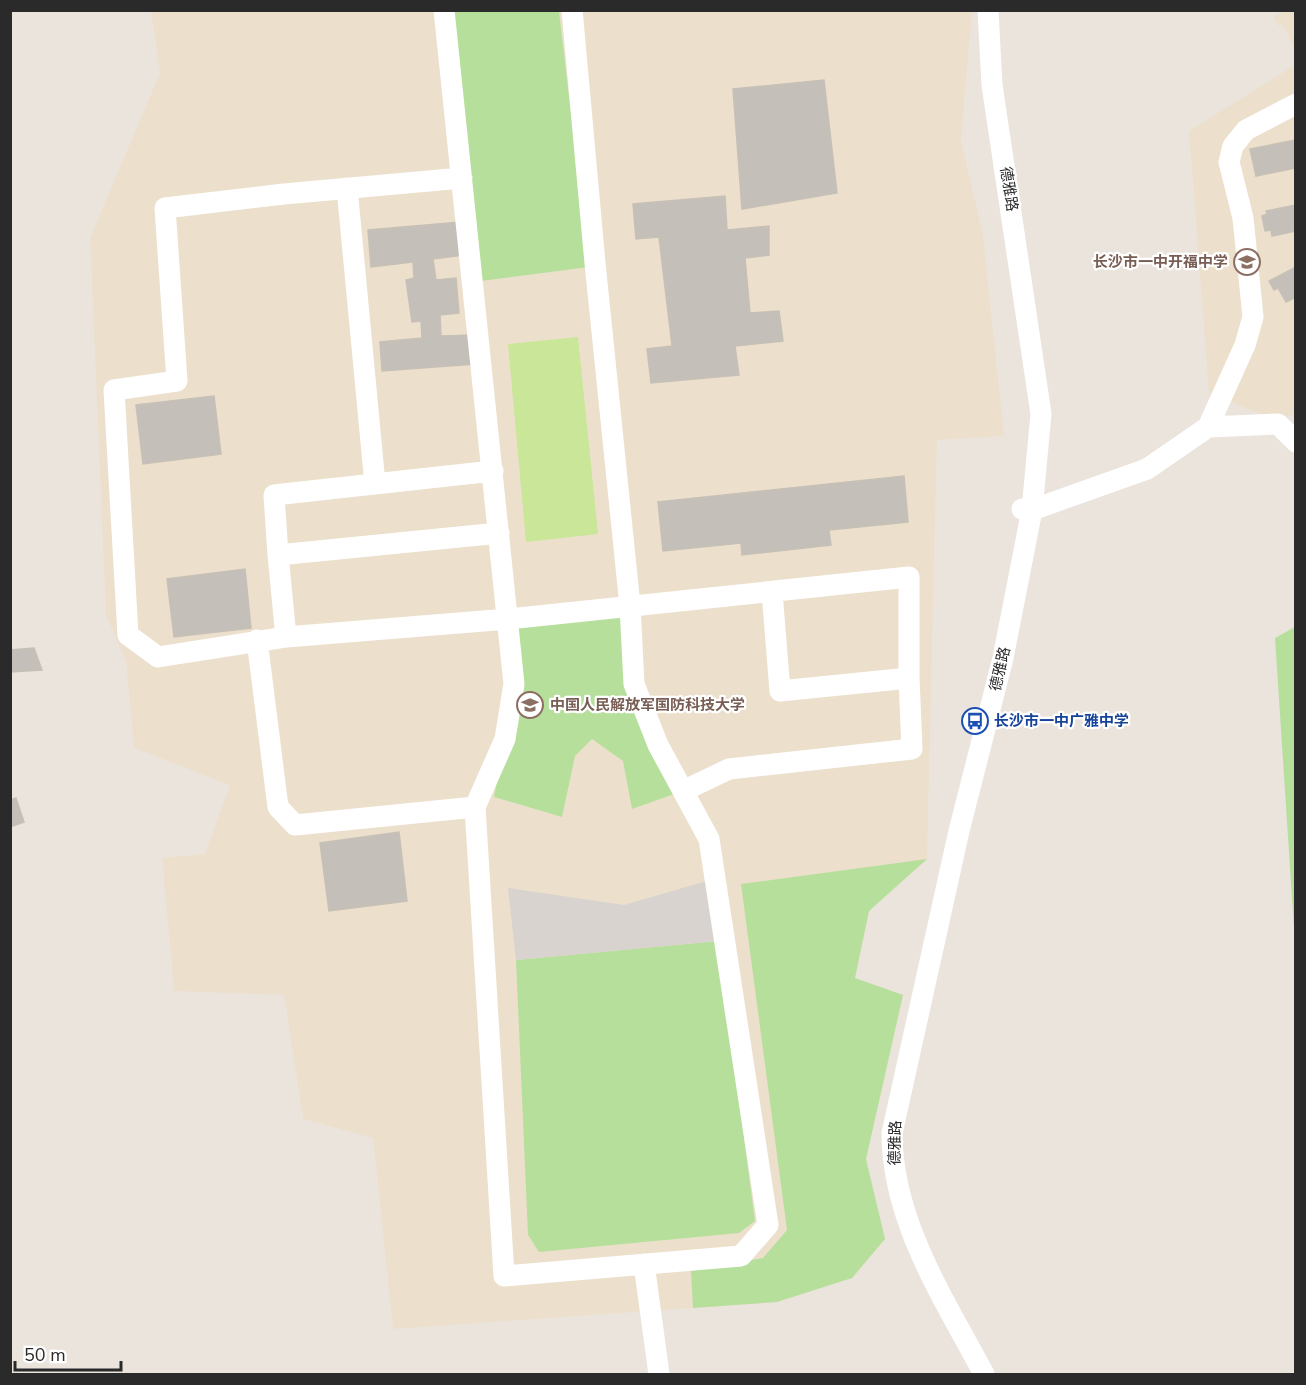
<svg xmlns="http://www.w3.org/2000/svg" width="1306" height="1385" font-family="'Nunito Sans','Noto Sans SC',sans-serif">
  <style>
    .education { fill: #ece0cd }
    .green { fill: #b7df9c }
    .pitch { fill: #cae698 }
    .plaza { fill: #d8d3cf }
    .building { fill: #c4bfb8; stroke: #c7c0b6; stroke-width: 1.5 }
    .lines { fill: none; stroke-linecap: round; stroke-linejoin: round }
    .minor { stroke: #fff; stroke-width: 21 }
    .labels { text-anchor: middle; stroke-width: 4.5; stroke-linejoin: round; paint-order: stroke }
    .street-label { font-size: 15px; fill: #2a2a2a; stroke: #fff }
    .education-label { font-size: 15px; font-weight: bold; fill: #785e54; stroke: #fff; text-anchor: end }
    .transit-label { font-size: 15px; font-weight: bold; fill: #164399; stroke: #fff; text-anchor: start }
  </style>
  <rect width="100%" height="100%" fill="#ebe4dd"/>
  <path class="education" d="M 151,11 L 972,11 L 961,140 L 983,235 L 1004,436 L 937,440 L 927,859 L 869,911 L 855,978 L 903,995 L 866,1159 L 885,1239 L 852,1278 L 777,1302 L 393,1329 L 373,1138 L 303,1119 L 284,995 L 174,991 L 162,858 L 205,854 L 230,785 L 134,748 L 126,662 L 106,615 L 90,238 L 160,73 Z
    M 1283,11 L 1295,11 L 1295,49 L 1282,24 L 1278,26 L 1273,17 Z
    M 1295,65 L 1295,415 L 1268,417 L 1209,393 L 1189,131 Z"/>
  <path class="green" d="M 452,11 L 559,11 L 589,267 L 481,281 Z
    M 630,606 L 634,684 L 683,791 L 632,809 L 623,761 L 592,739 L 575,756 L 562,817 L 494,797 L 505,739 L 508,619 Z
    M 1295,627 L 1295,944 L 1275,638 Z
    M 927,859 L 869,911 L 855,978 L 903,995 L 866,1159 L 885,1239 L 852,1278 L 777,1302 L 693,1308 L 691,1271 L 763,1258 L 787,1230 L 741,884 Z
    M 718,941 L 755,1221 L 739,1233 L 539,1252 L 528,1235 L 516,960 Z"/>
  <path class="pitch" d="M 578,337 L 598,534 L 526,542 L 508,344 Z"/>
  <path class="plaza" d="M 710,880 L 718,941 L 516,960 L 508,888 L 624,905 Z"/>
  <path class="building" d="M 824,80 L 837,193 L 742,209 L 733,89 Z
    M 1296,140 L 1296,168 L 1256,176 L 1250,149 Z
    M 725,196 L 727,230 L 769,226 L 769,255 L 745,258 L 750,313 L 779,311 L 783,341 L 735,346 L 739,375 L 651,383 L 647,349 L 672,346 L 659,237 L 636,239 L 633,204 Z
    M 1296,205 L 1296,231 L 1272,236 L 1271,230 L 1265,231 L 1262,216 L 1267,214 L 1266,211 Z
    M 460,222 L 463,255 L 433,259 L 436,280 L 456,278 L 459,313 L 440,315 L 441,336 L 471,335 L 475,364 L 382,371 L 380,342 L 422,338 L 421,321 L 412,322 L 406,280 L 414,278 L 413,262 L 371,267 L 368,230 Z
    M 1296,267 L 1296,300 L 1294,298 L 1286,302 L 1278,288 L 1274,290 L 1269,281 Z
    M 214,396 L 221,454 L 143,464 L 136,405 Z
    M 904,476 L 908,522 L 829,530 L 831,545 L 742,555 L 741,543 L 663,551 L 658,502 Z
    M 245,569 L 251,628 L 174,637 L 167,579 Z
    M 34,648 L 42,670 L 10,672 L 10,650 Z
    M 16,798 L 24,822 L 10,827 L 10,800 Z
    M 399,832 L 407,901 L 329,911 L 320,843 Z"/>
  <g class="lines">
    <path class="minor" d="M 462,178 L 284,194 L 165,208 L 177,381 L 114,390 L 128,635 L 158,657 L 286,637 L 508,619 L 909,577 L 909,678 L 912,749 L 729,769 L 683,791
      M 347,188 L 375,484
      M 1208,427 L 1278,424 L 1296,442
      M 1022,509 L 1032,510 L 1147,469 L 1208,427 L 1245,345 L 1253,317 L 1243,218 L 1229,162 L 1233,146 L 1246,130 L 1296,104
      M 278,555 L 274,495 L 493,471
      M 772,592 L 780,691 L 909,678
      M 286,637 L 278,555 L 499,533
      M 257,640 L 278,807 L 295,825 L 475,807 L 505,739 L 514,684 L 444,10
      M 475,807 L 504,1276 L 741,1256 L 768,1225 L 709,839 L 658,745 L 634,684 L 630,606 L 595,263 L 572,10
      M 644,1264 L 659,1374
      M 984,1374 C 944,1299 892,1221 892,1133 L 959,831 L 1003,658 L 1032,510 L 1041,414 L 992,85 L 988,10"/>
  </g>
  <defs>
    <symbol id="school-ring" viewBox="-11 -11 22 22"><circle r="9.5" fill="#fff" stroke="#8d6e63" stroke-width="1.5"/><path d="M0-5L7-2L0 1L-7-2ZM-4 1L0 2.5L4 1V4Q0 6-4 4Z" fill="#8d6e63"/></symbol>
    <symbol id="university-ring" viewBox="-11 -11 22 22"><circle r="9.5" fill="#fff" stroke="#8d6e63" stroke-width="1.5"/><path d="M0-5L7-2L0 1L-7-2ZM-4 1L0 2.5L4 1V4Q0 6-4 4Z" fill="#8d6e63"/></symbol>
    <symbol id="bus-ring" viewBox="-11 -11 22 22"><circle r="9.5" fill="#fff" stroke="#1a4fb4" stroke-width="1.5"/><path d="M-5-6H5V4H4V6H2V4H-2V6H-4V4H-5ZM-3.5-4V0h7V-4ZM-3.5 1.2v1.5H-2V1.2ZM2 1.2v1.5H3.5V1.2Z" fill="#1a4fb4"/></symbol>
  </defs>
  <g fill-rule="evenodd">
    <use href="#school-ring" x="1232" y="247" width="30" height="30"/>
    <use href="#university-ring" x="515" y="690" width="30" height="30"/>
    <use href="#bus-ring" x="960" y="706" width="30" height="30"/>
  </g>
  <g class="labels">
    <g class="street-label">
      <text transform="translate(1009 189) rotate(81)" y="5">德雅路</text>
      <text transform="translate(1000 669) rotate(-77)" y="5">德雅路</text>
      <text transform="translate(895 1143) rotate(-89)" y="5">德雅路</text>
    </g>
    <g class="education-label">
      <text x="1228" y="267">长沙市一中开福中学</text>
      <text x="550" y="710" text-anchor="start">中国人民解放军国防科技大学</text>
    </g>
    <g class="transit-label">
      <text x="994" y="726">长沙市一中广雅中学</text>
    </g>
  </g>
  <rect width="1306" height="1385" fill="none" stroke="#2a2a2a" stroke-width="24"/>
  <path d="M15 1361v9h106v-9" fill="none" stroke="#2a2a2a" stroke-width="3"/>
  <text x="24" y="1361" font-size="18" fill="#2a2a2a" stroke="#ffffff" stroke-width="4.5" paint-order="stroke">50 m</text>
</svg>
